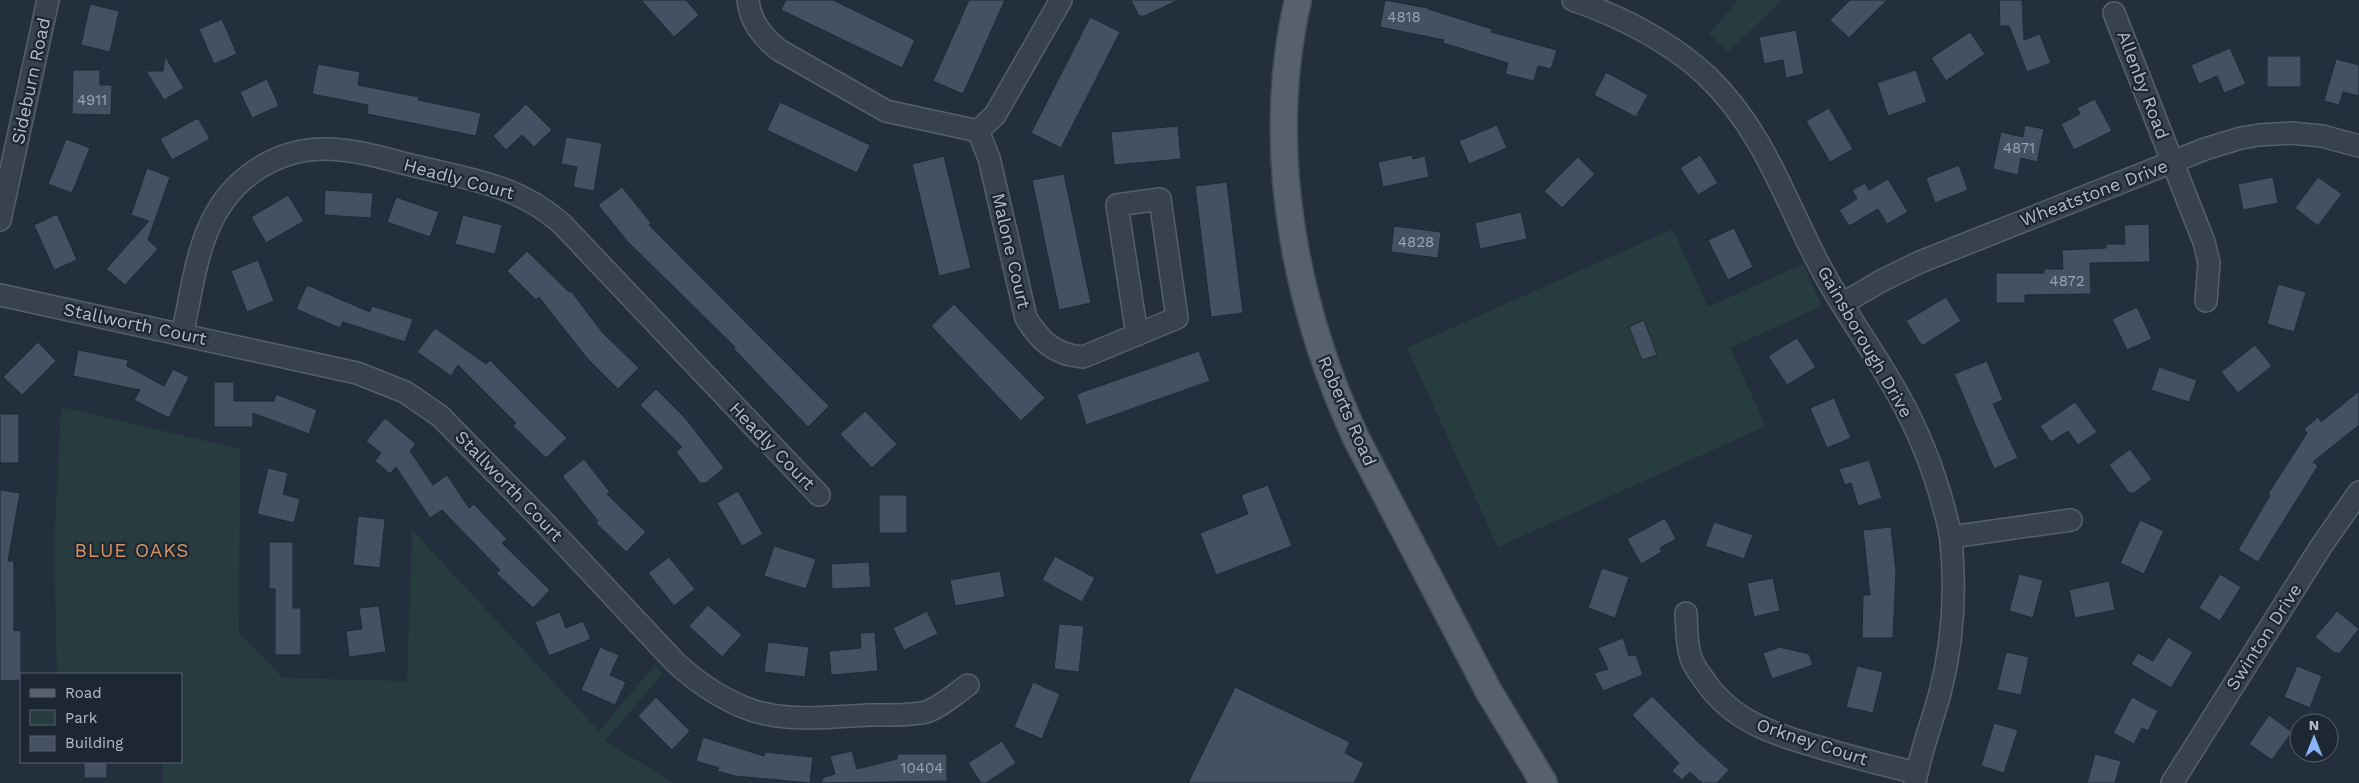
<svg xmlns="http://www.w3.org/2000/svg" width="2359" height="783" font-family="'Work Sans',sans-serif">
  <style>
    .green { fill: #263c3f }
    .building { fill: #455162; stroke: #1f2835 }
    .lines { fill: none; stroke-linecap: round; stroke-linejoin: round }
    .minor-casing { stroke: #565f6c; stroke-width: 24 }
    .major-casing { stroke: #414a57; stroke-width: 29 }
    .minor { stroke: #38414e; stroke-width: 21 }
    .major { stroke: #56606e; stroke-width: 26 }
    .labels { text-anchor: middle; stroke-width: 4.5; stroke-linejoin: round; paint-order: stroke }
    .number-label { font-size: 15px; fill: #98a1af }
    .street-label { font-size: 18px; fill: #b4bcc9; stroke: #1d2633 }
    .neighbourhood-label { font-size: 19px; letter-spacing: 1px; fill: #d59563; stroke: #1d2633 }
  </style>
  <rect width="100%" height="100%" fill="#242f3e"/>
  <path class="green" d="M 1738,0 L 1782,0 L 1728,52 L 1709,34 Z
    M 1673,229 L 1708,307 L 1803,264 L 1822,306 L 1730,348 L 1766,426 L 1498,547 L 1407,348 Z
    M 61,407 L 240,449 L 239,633 L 283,678 L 407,681 L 412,530 L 599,731 L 655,665 L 663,673 L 605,741 L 674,783 L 163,783 L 163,762 L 181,762 L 181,674 L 57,674 L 54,546 Z"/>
  <path class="building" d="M 641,0 L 686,0 L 699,15 L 674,37 Z
    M 786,0 L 833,0 L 915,40 L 902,68 L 781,10 Z
    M 969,0 L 1005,0 L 963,94 L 933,81 Z
    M 1131,0 L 1179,0 L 1144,16 L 1139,16 Z
    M 1385,0 L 1428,8 L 1428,9 L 1492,29 L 1491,32 L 1557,50 L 1551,69 L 1538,66 L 1534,81 L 1505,74 L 1508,63 L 1443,43 L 1444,40 L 1380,27 Z
    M 1850,0 L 1887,0 L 1849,38 L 1830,20 Z
    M 1999,0 L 2022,0 L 2024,40 L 2040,34 L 2051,63 L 2027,72 L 2009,26 L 2000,26 Z
    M 90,4 L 119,11 L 110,52 L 81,45 Z
    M 1090,17 L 1120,32 L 1061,148 L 1031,133 Z
    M 222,19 L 237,54 L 214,64 L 199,29 Z
    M 1796,30 L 1804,74 L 1786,78 L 1783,60 L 1764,64 L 1759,37 Z
    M 1970,32 L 1985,54 L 1946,81 L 1931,58 Z
    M 2230,48 L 2246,84 L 2224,93 L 2217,76 L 2199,84 L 2191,65 Z
    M 165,56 L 184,88 L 164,100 L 146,71 L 163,71 Z
    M 2267,56 L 2301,56 L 2301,87 L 2267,87 Z
    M 2336,59 L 2359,65 L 2359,96 L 2343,92 L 2339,105 L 2324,101 Z
    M 318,64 L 360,72 L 358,85 L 419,97 L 418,100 L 481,113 L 476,136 L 367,114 L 368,105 L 312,94 Z
    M 73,70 L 100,70 L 100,85 L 112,85 L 111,115 L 72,114 Z
    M 1916,70 L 1927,102 L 1888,116 L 1877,83 Z
    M 1606,72 L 1648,95 L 1636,117 L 1594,95 Z
    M 267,79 L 279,106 L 252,118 L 240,92 Z
    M 2095,99 L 2112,131 L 2074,150 L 2061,124 L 2080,114 L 2077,108 Z
    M 780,102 L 870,145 L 857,173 L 767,130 Z
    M 526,104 L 552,130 L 534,147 L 522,135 L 506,150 L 493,136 Z
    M 1829,108 L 1853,149 L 1830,162 L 1806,121 Z
    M 198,118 L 210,139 L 172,160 L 160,139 Z
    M 1497,125 L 1507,148 L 1469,164 L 1459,141 Z
    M 2025,125 L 2044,129 L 2037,162 L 2021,158 L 2018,175 L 1993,169 L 2001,132 L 2023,137 Z
    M 1178,126 L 1181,159 L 1114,165 L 1111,132 Z
    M 566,137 L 602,143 L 594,191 L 573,187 L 577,167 L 561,164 Z
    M 66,139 L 90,148 L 72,193 L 48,184 Z
    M 1412,155 L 1413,159 L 1425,156 L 1429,177 L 1383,187 L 1378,162 Z
    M 1700,155 L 1718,183 L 1698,195 L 1680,168 Z
    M 944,156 L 971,268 L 939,276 L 912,164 Z
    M 1578,157 L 1595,174 L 1562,208 L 1544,191 Z
    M 1959,165 L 1968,190 L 1935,203 L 1926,178 Z
    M 147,168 L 170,177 L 148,240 L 158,249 L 125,285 L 106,269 L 149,221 L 131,215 Z
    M 1064,174 L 1091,303 L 1059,310 L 1032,180 Z
    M 2273,177 L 2278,203 L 2243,210 L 2238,184 Z
    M 2318,177 L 2342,194 L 2318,226 L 2295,208 Z
    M 1888,179 L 1908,212 L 1887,224 L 1878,209 L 1849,226 L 1839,210 L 1857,199 L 1852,190 L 1865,183 L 1869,190 Z
    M 1227,182 L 1243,313 L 1211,317 L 1195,186 Z
    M 622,187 L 651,223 L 649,225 L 829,406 L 808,427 L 734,349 L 735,347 L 628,242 L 598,205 Z
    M 325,190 L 373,193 L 371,218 L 324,215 Z
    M 288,195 L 304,221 L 266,243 L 251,217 Z
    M 396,197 L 439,212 L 430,237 L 387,222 Z
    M 1521,212 L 1527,239 L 1480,249 L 1475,223 Z
    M 57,214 L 77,260 L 54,270 L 34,225 Z
    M 463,215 L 502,225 L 495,254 L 455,244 Z
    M 2149,224 L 2150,262 L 2090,263 L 2091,294 L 2025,295 L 2025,303 L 1996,303 L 1996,273 L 2044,273 L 2044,269 L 2063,269 L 2062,250 L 2106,248 L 2106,244 L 2125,244 L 2124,225 Z
    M 1394,226 L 1441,232 L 1438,258 L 1391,252 Z
    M 1734,228 L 1753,267 L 1728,280 L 1708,240 Z
    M 527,251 L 569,292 L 571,291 L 602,332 L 639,368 L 618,389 L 586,357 L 539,297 L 536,300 L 507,271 Z
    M 258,260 L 274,301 L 247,312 L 231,271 Z
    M 2278,284 L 2306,292 L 2294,332 L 2267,324 Z
    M 307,285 L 370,312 L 372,306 L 413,319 L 405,342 L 343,322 L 340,328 L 296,309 Z
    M 1946,297 L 1961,321 L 1922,346 L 1906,321 Z
    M 954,304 L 1045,398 L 1021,421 L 931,326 Z
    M 2137,307 L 2152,339 L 2127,350 L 2112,319 Z
    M 1644,320 L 1657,355 L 1642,360 L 1629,327 Z
    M 435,328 L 486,364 L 490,360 L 567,438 L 546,458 L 513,426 L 516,423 L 458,365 L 451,376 L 417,352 Z
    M 1797,338 L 1816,367 L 1787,385 L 1768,356 Z
    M 38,342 L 56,361 L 22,395 L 3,377 Z
    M 2255,345 L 2272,366 L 2238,393 L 2221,372 Z
    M 78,350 L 128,360 L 127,366 L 164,386 L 173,369 L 189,377 L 169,418 L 134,400 L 140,390 L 73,376 Z
    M 1199,351 L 1210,381 L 1086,425 L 1077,394 Z
    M 1987,361 L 2003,400 L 1993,404 L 2018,458 L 1994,469 L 1954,374 Z
    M 2159,367 L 2197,380 L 2189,402 L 2151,390 Z
    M 214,382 L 234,382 L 234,401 L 274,401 L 276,394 L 317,410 L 309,434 L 253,413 L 253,427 L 214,427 Z
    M 656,389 L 686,419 L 724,468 L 706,483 L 700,483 L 676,452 L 682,447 L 640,405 Z
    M 2359,391 L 2359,425 L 2313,462 L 2318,466 L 2258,562 L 2238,550 L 2270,495 L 2268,494 L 2307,433 L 2304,429 L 2318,417 L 2321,422 Z
    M 1834,398 L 1851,438 L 1827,448 L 1810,408 Z
    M 2075,402 L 2097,432 L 2078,445 L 2068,431 L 2051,442 L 2040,426 Z
    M 865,411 L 897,444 L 872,468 L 840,434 Z
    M 0,414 L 19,414 L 19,463 L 0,463 Z
    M 385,418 L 416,444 L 410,451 L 433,485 L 447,475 L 469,508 L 474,504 L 507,539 L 502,543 L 550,590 L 533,608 L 496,573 L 500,570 L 442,510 L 430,518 L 396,467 L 390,474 L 375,461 L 381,453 L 366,441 Z
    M 2130,449 L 2152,479 L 2134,493 L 2129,493 L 2109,465 Z
    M 584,459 L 610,492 L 607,494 L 646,532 L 626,552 L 596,523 L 598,521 L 562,476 Z
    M 1869,460 L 1882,498 L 1858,506 L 1851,483 L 1845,485 L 1839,469 Z
    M 268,468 L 288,473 L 283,494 L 300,499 L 294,523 L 257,514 Z
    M 1268,485 L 1292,546 L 1216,575 L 1200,533 L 1248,514 L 1241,495 Z
    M 0,490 L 20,493 L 8,561 L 14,561 L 14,631 L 21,630 L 21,680 L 0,681 Z
    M 738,491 L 763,534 L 742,546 L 717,503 Z
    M 879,495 L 907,495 L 907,533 L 879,533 Z
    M 358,516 L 385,519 L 380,568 L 353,565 Z
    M 1665,518 L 1676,539 L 1660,548 L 1662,552 L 1641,564 L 1627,539 Z
    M 2140,520 L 2164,531 L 2144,574 L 2120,563 Z
    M 1714,522 L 1753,535 L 1744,559 L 1705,546 Z
    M 1891,527 L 1896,572 L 1893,638 L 1862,638 L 1863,595 L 1870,595 L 1863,530 Z
    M 269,542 L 293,542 L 293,608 L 301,608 L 301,655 L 275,655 L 275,589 L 269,589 Z
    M 774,546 L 816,559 L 806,589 L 764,576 Z
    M 1055,556 L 1095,578 L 1082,602 L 1042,580 Z
    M 669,557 L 695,589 L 674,606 L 648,573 Z
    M 869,562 L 871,587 L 832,589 L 831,564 Z
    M 1602,568 L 1629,577 L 1615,618 L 1588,608 Z
    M 1000,571 L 1005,597 L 955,606 L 950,580 Z
    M 2019,574 L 2043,580 L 2033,618 L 2009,611 Z
    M 2220,574 L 2241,587 L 2220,621 L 2199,608 Z
    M 1773,578 L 1780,611 L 1754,617 L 1747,583 Z
    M 2109,581 L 2115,610 L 2075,618 L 2069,590 Z
    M 708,605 L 742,635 L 722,657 L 689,626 Z
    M 379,606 L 386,652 L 349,657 L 346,631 L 362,629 L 359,608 Z
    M 927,611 L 938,634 L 904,650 L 893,628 Z
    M 2337,611 L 2359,629 L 2340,653 L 2335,653 L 2315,637 Z
    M 560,612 L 566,628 L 583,621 L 591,639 L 549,656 L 535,622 Z
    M 1059,624 L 1084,626 L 1079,672 L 1054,669 Z
    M 875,632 L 878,671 L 831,675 L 829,651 L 861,648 L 860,633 Z
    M 2168,637 L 2193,652 L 2171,688 L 2131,664 L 2138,653 L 2153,661 Z
    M 1623,638 L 1629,656 L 1636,655 L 1643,675 L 1603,691 L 1594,673 L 1608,669 L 1598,648 Z
    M 768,642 L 809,647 L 805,677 L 764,672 Z
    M 600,647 L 619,655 L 610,675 L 626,682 L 615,705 L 581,690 Z
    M 1780,647 L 1809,654 L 1813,665 L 1772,679 L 1763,653 Z
    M 2006,652 L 2029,657 L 2021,695 L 1997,690 Z
    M 1857,666 L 1883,672 L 1873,713 L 1846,707 Z
    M 2297,666 L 2322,676 L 2310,708 L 2284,697 Z
    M 1033,682 L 1060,694 L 1042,739 L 1014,727 Z
    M 1235,687 L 1350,742 L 1345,753 L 1364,763 L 1354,783 L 1188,783 Z
    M 1652,696 L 1698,742 L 1729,770 L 1717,783 L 1702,783 L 1690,772 L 1682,780 L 1672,771 L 1679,763 L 1632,715 Z
    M 656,697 L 690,731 L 672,750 L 638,716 Z
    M 2132,697 L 2158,711 L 2148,731 L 2142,728 L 2134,744 L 2113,733 Z
    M 2269,715 L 2292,732 L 2272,760 L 2249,744 Z
    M 1994,723 L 2018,730 L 2004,773 L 1981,766 Z
    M 703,737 L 764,756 L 765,752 L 813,757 L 810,783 L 735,776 L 717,771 L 719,768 L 696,761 Z
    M 1002,741 L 1016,763 L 986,783 L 981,783 L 968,763 Z
    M 852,751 L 857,769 L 897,759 L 897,754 L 947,754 L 947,781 L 822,783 L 822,778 L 835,774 L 830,756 Z
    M 2095,754 L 2121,761 L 2115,783 L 2087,783 Z
    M 84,762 L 107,762 L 107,778 L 84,778 Z"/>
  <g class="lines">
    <defs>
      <path id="minor" d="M 748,0 C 750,22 763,37 779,50 L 886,111 L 978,131 L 995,115 L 1061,0
        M 1573,0 C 1622,17 1669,41 1707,76 C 1766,133 1785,202 1823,272 C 1843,309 1868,343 1889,379 C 1911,415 1928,454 1940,494 C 1944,509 1949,524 1951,540 C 1956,591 1953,643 1940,693 C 1932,723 1920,752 1915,783
        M 2114,13 L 2204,242 L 2209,263 L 2206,301
        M 978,131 L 989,158 L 1026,318 C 1040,341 1055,355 1083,357 L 1177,318 L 1160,199 L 1117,205 L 1137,335
        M 0,220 L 48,0
        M 0,295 L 357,373 L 405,392 L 440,416 L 542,520 L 676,663 C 699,684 724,701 754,711 C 790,722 831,717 868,715 C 887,715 908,716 926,712 C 941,707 955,694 968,685
        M 1842,304 L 1881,281 L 1920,262 L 2205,149 L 2241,138 L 2259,135 L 2291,133 L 2322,136 L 2359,146
        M 182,335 C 190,301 194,264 207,232 C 229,176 282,143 341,150 C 367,152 393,161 419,167 C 473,180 517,185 561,223 L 819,495
        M 1951,537 L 2071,520
        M 1686,613 C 1687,628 1686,644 1691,658 C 1694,667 1700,674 1705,681 C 1734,725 1784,737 1832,751 C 1860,759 1888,766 1917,773
        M 2172,783 L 2320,548 L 2359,492"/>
      <path id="major" d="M 1298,0 C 1264,147 1294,305 1357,440 L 1488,690 L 1544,783"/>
    </defs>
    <use href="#minor" class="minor-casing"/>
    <use href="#major" class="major-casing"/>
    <use href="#minor" class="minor"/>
    <use href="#major" class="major"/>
  </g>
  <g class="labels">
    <g class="number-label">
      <text x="1404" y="22">4818</text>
      <text x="92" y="105">4911</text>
      <text x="2019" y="153">4871</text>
      <text x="1416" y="247">4828</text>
      <text x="2067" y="286">4872</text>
      <text x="922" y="773">10404</text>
    </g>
    <g class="street-label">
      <text transform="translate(31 81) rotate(-78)" y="6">Sideburn Road</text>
      <text transform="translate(2143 85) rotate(69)" y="6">Allenby Road</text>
      <text transform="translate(459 179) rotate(15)" y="6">Headly Court</text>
      <text transform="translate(2094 193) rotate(-21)" y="6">Wheatstone Drive</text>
      <text transform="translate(1011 251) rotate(77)" y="6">Malone Court</text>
      <text transform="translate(135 324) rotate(12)" y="6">Stallworth Court</text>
      <text transform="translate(1865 342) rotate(60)" y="6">Gainsborough Drive</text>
      <text transform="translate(1347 411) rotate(66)" y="6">Roberts Road</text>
      <text transform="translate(772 446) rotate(46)" y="6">Headly Court</text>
      <text transform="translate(509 486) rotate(46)" y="6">Stallworth Court</text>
      <text transform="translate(2264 637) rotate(-57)" y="6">Swinton Drive</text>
      <text transform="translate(1812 742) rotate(18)" y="6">Orkney Court</text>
    </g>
    <g class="neighbourhood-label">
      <text x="132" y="557">BLUE OAKS</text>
    </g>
  </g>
  <rect x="20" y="673" width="162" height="90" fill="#1d2633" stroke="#59626f"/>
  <rect x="30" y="689" width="25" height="8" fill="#56606e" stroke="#59626f"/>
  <text x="65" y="698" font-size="15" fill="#b4bcc9">Road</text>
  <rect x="30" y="710" width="25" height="15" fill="#263c3f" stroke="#59626f"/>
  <text x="65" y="723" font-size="15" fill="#b4bcc9">Park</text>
  <rect x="30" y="736" width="25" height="15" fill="#455162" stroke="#59626f"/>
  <text x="65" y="748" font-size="15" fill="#b4bcc9">Building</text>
  <g transform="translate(2314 738)"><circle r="24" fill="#1d2633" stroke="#59626f"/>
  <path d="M0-4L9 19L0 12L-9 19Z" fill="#8ab4f8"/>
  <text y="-8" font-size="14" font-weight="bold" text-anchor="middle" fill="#b4bcc9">N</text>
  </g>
</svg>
